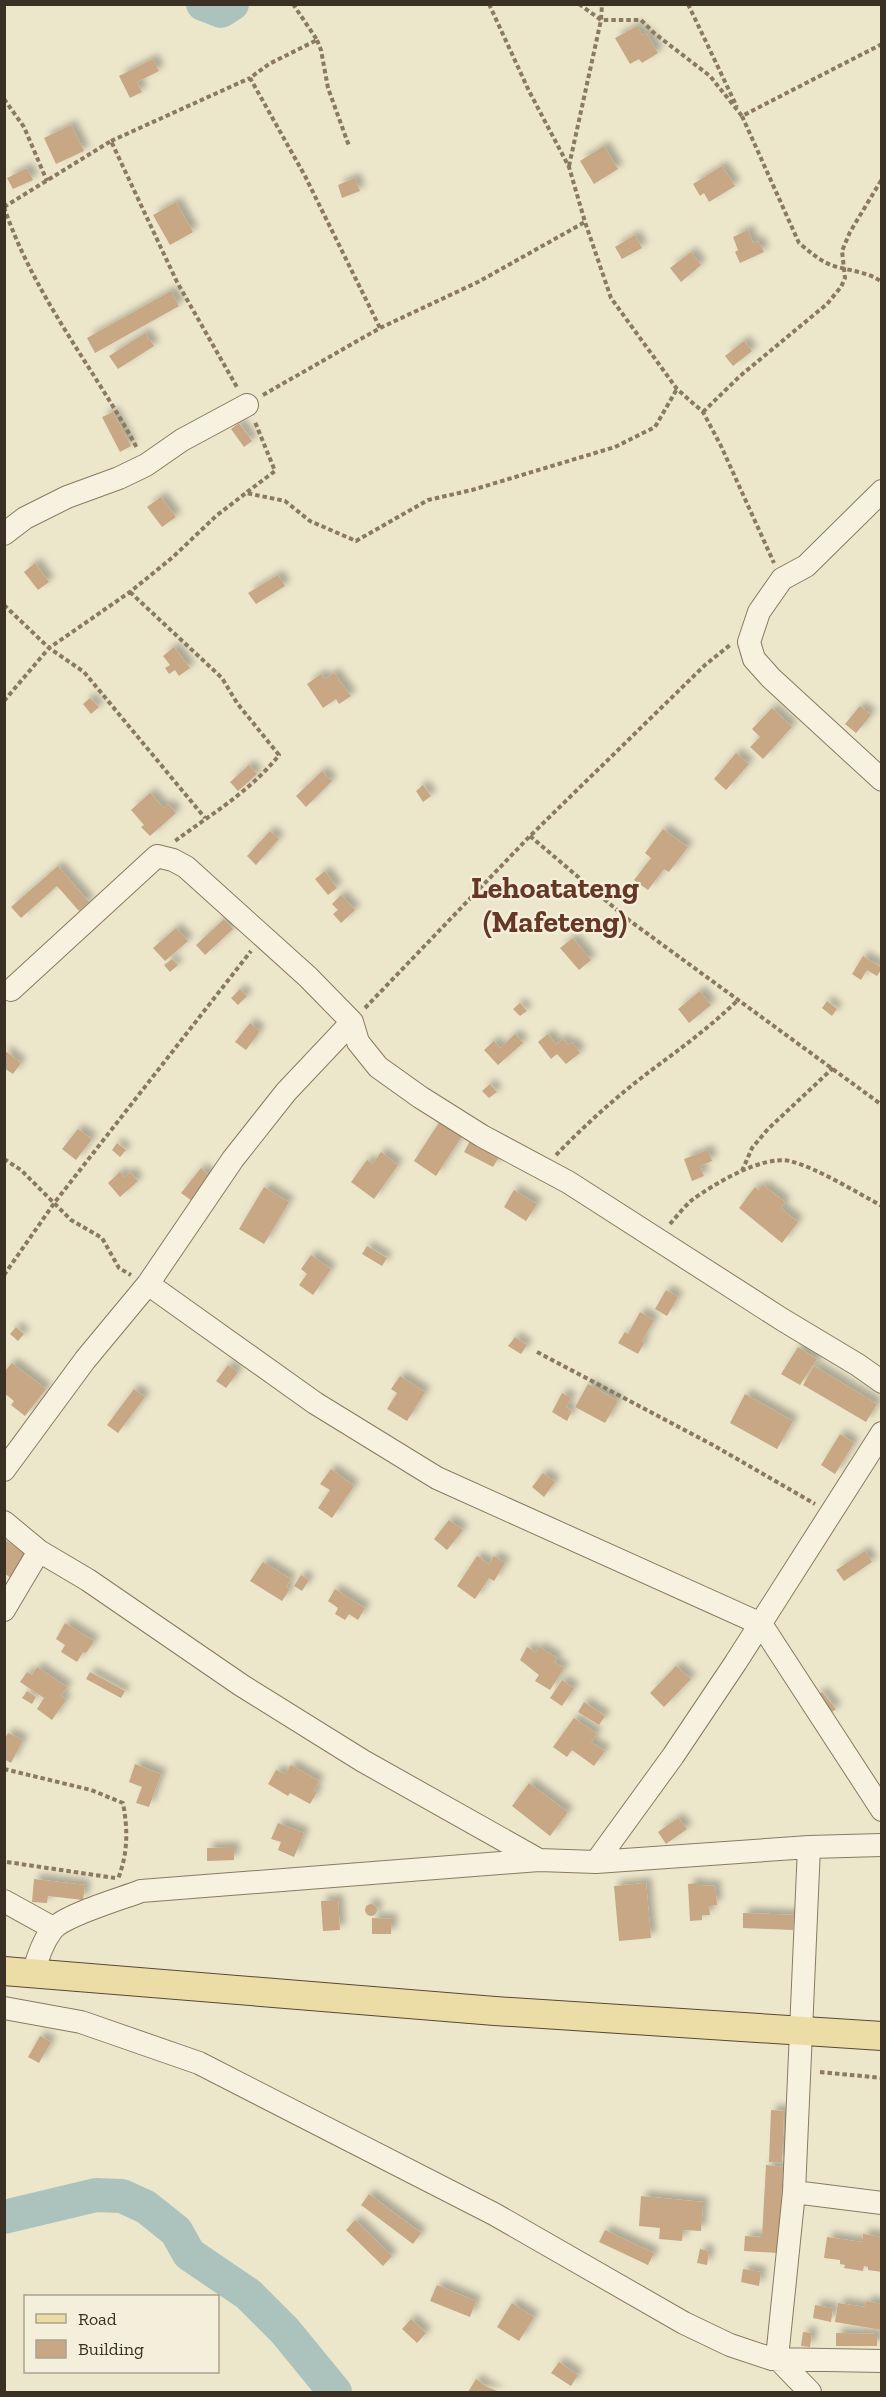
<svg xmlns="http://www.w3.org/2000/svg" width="886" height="2397" font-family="'Zilla Slab',serif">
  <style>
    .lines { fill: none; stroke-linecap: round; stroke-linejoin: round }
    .river { stroke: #abc2bd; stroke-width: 34 }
    .building { fill: #c8a784; filter: url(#shadow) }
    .minor-casing { stroke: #897a60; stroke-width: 24 }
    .major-casing { stroke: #574834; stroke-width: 30 }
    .path { stroke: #897a60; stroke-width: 4; stroke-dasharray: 4.5 3; stroke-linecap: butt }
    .minor { stroke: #f7f2df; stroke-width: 22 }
    .major { stroke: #ecdda7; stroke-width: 28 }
    .labels { text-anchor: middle; stroke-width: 4.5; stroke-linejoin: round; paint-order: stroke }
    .district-label { font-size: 30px; font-weight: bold; fill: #643825; stroke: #f4efdb }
  </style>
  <defs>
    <filter id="shadow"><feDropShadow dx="5.5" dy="-5.5" stdDeviation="3" flood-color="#0004"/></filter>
  </defs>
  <rect width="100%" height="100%" fill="#ece6cb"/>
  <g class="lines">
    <path class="river" d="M 203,4 L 221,11 L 232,4
      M 4,2217 L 96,2195 L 122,2196 L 146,2207 L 176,2231 L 189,2254 L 248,2294 L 285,2331 L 335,2392"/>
  </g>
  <path class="building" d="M 637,26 L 642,35 L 646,33 L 658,53 L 642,63 L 639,59 L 630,64 L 615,38 Z
    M 153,59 L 159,71 L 137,82 L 142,92 L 130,98 L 119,76 Z
    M 71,125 L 84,151 L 56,164 L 44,138 Z
    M 604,146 L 618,169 L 594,184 L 580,161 Z
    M 722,166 L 735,186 L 709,202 L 704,193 L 700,196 L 693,184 Z
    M 27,168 L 33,180 L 13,189 L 7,178 Z
    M 355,178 L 360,191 L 342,198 L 338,185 Z
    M 176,202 L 193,232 L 170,245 L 153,215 Z
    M 748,230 L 753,243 L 758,241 L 764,252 L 740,263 L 735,252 L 738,250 L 733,237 Z
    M 635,235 L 642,248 L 622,259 L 615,247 Z
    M 691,252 L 701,265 L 681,282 L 670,268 Z
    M 171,291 L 179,306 L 95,353 L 87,338 Z
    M 145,333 L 154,346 L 118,369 L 109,356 Z
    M 744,341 L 752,351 L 733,366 L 725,356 Z
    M 113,412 L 131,446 L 120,452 L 102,417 Z
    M 239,423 L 252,441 L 244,447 L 231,429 Z
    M 161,497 L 176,517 L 162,527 L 147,507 Z
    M 35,563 L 49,582 L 38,590 L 24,572 Z
    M 278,575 L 285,586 L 256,604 L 248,593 Z
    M 174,647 L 190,668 L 179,676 L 175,670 L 169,674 L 165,668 L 170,665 L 163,656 Z
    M 334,673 L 351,696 L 339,704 L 336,699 L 323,708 L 307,684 L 321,674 L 325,679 Z
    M 90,698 L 99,707 L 91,714 L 83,704 Z
    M 860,706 L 871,715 L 856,733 L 845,724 Z
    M 772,708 L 792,727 L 763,759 L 750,747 L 760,737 L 752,729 Z
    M 736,753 L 749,764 L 726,790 L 714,779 Z
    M 249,765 L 257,774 L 238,791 L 230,782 Z
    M 322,771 L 332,781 L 306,807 L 296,796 Z
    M 423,785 L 431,796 L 423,802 L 416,791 Z
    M 150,793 L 164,808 L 168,804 L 176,813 L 150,836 L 141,827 L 144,825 L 131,810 Z
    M 663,829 L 688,847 L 669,872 L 664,869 L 648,890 L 634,880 L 651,858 L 645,853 Z
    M 270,831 L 279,839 L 256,865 L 247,856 Z
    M 58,866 L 89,902 L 79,911 L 57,886 L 21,918 L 11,907 Z
    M 325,871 L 337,888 L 328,895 L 315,879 Z
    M 341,895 L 355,910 L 341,923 L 333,914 L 338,910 L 332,904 Z
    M 224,919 L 233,929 L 205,955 L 196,945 Z
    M 176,928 L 188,941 L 165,961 L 153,948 Z
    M 573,938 L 591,960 L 579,970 L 560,948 Z
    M 863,956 L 882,968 L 877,976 L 867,970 L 861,980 L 852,974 Z
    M 172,959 L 178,965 L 170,972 L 164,965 Z
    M 240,989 L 247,996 L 238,1005 L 231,998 Z
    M 700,991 L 711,1005 L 689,1023 L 678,1009 Z
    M 827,1001 L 837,1009 L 832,1016 L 822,1008 Z
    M 520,1003 L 527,1011 L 520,1016 L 513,1009 Z
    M 250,1023 L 260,1031 L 246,1050 L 235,1042 Z
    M 515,1034 L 523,1043 L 498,1065 L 484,1050 L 494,1041 L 500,1048 Z
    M 548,1034 L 556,1044 L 563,1039 L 568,1045 L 572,1042 L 580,1053 L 566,1064 L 557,1054 L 551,1059 L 538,1042 Z
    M 4,1050 L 21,1063 L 13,1074 L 4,1068 Z
    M 490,1084 L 497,1092 L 489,1098 L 482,1091 Z
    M 440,1121 L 462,1136 L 436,1176 L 414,1161 Z
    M 78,1129 L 92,1139 L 76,1160 L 62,1149 Z
    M 470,1141 L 499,1157 L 493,1167 L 464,1152 Z
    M 117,1143 L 126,1150 L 120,1157 L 112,1150 Z
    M 708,1150 L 712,1161 L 700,1166 L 704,1176 L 692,1181 L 684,1159 Z
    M 381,1152 L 398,1165 L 374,1199 L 351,1182 L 367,1160 L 373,1164 Z
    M 201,1168 L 211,1177 L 192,1201 L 181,1193 Z
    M 120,1172 L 125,1177 L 130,1172 L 138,1181 L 120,1197 L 108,1183 Z
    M 763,1185 L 785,1202 L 781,1208 L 798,1222 L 782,1243 L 739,1208 L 755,1187 L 758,1190 Z
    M 264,1187 L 289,1202 L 264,1244 L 239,1229 Z
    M 514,1190 L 537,1204 L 526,1221 L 504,1207 Z
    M 367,1246 L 387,1258 L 382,1266 L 362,1254 Z
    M 311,1255 L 331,1269 L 313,1295 L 299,1285 L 307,1274 L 301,1269 Z
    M 666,1290 L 678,1297 L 667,1316 L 655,1309 Z
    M 640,1312 L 654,1320 L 642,1341 L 644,1343 L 638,1354 L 618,1343 L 625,1332 L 628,1334 Z
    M 16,1327 L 24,1334 L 18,1341 L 10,1334 Z
    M 515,1337 L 527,1345 L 521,1354 L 508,1346 Z
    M 798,1347 L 817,1359 L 800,1385 L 781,1374 Z
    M 12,1363 L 46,1389 L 25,1416 L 11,1405 L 14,1401 L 4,1393 L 4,1372 Z
    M 228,1365 L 238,1372 L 226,1388 L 216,1381 Z
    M 814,1366 L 877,1404 L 866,1422 L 803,1385 Z
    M 400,1376 L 425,1392 L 407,1421 L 387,1409 L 397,1393 L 391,1389 Z
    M 588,1384 L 618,1401 L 605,1423 L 575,1407 Z
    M 134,1389 L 145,1397 L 118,1433 L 107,1425 Z
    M 562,1393 L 571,1398 L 566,1407 L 572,1411 L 567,1421 L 552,1412 Z
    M 745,1394 L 793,1421 L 777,1449 L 730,1423 Z
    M 840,1434 L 854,1443 L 835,1474 L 821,1465 Z
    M 331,1469 L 354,1486 L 332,1518 L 318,1508 L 330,1490 L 320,1484 Z
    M 543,1473 L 555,1482 L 544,1497 L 532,1487 Z
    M 449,1520 L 463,1530 L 447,1550 L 434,1539 Z
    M 4,1539 L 28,1556 L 12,1579 L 4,1573 Z
    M 865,1551 L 872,1562 L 844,1581 L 836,1570 Z
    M 477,1556 L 489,1564 L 494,1556 L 505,1563 L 494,1581 L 489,1578 L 475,1599 L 457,1586 Z
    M 263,1562 L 291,1579 L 286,1587 L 290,1589 L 282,1601 L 250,1581 Z
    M 301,1575 L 309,1580 L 302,1591 L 294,1586 Z
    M 335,1589 L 365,1608 L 358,1620 L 349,1614 L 345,1620 L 335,1614 L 338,1608 L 328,1601 Z
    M 65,1623 L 94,1641 L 86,1653 L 83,1652 L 77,1662 L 61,1652 L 65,1645 L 56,1639 Z
    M 527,1647 L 536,1652 L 539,1647 L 557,1658 L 554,1662 L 564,1668 L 550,1690 L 535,1681 L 539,1675 L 520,1660 Z
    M 676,1666 L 691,1679 L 664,1707 L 650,1693 Z
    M 37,1667 L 67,1687 L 61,1696 L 66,1700 L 52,1720 L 37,1709 L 44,1698 L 20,1682 L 27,1672 L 32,1675 Z
    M 90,1672 L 125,1691 L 121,1698 L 86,1679 Z
    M 562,1680 L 574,1688 L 562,1706 L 550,1698 Z
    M 27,1691 L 36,1697 L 32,1704 L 22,1698 Z
    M 822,1692 L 836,1709 L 828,1715 L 815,1696 Z
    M 584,1702 L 605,1716 L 599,1725 L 578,1712 Z
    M 574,1718 L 597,1734 L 591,1742 L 605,1751 L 594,1766 L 572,1750 L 567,1757 L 553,1747 Z
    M 8,1733 L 23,1740 L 11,1763 L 4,1759 L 4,1740 Z
    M 135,1764 L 161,1774 L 149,1807 L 136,1803 L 142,1787 L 129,1782 Z
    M 291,1765 L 319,1781 L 314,1790 L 317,1792 L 310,1804 L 290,1793 L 288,1796 L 268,1784 L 276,1770 L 285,1774 Z
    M 529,1783 L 568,1812 L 550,1836 L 512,1806 Z
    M 678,1818 L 687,1829 L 666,1844 L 658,1832 Z
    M 278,1823 L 304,1833 L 294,1857 L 278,1850 L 281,1842 L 271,1839 Z
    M 234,1847 L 234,1860 L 207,1861 L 207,1848 Z
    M 34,1879 L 85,1885 L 83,1900 L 48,1896 L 47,1903 L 32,1902 Z
    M 646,1883 L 651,1938 L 619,1941 L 614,1886 Z
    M 697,1883 L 697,1885 L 715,1886 L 717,1905 L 709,1906 L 710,1915 L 702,1915 L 702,1920 L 690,1921 L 688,1884 Z
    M 338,1900 L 340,1930 L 323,1931 L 321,1901 Z
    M365 1910a6 6 0 1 1 12 0a6 6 0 1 1-12 0Z
    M 743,1913 L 794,1915 L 793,1930 L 743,1928 Z
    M 372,1918 L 392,1919 L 391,1934 L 372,1934 Z
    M 40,2036 L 51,2042 L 39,2063 L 28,2057 Z
    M 771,2110 L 784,2111 L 782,2162 L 769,2162 Z
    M 766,2165 L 783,2167 L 778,2253 L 744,2251 L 745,2236 L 762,2237 Z
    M 369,2194 L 421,2233 L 413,2244 L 361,2205 Z
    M 641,2196 L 703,2202 L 701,2231 L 683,2230 L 682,2241 L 659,2239 L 660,2228 L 639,2226 Z
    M 355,2220 L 392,2256 L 383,2266 L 346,2230 Z
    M 605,2230 L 654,2253 L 648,2265 L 599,2242 Z
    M 863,2234 L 882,2237 L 882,2272 L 868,2270 L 868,2267 L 864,2266 L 863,2271 L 844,2268 L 845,2265 L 840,2264 L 840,2260 L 824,2258 L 827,2237 L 862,2242 Z
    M 700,2249 L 709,2251 L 707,2265 L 697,2263 Z
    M 743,2269 L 761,2272 L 759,2286 L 741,2282 Z
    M 437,2285 L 476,2301 L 470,2317 L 430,2301 Z
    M 866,2301 L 882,2304 L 882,2330 L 835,2322 L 838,2303 L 865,2307 Z
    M 512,2303 L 534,2317 L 519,2341 L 497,2327 Z
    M 815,2305 L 833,2308 L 831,2322 L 813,2318 Z
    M 411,2319 L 426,2333 L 417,2343 L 402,2329 Z
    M 803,2332 L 812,2333 L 810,2347 L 801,2346 Z
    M 836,2333 L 877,2334 L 877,2346 L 836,2346 Z
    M 559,2362 L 578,2375 L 571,2386 L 551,2373 Z
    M 476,2379 L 487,2387 L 500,2392 L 468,2392 Z"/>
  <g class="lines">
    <defs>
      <path id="minor" d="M 882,491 L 806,566 L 782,579 L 759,612 L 749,642 L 754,659 L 771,678 L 882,780
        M 4,534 L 25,518 L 67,497 L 119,478 L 146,465 L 182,440 L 247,405
        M 11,990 L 157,856 L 173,860 L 186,867 L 308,977 L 352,1022 L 358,1042 L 378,1067 L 420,1097 L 482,1136 L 568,1182 L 783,1320 L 858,1365 L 882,1382
        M 148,1284 L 315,1403 L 437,1478 L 761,1624 L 882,1810
        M 4,1470 L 85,1360 L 148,1284 L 233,1159 L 286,1092 L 352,1022
        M 4,1522 L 39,1551 L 88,1580 L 241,1685 L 363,1761 L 539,1860
        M 4,1610 L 39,1551
        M 809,1847 L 794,2192 L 777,2358 L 810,2392
        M 596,1862 L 809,1847 L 882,1845
        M 4,1901 L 53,1928
        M 33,1973 C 38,1958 42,1943 52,1930 C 64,1915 121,1899 141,1891 L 539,1860 L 596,1862 L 673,1756 L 736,1662 L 882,1433
        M 4,2008 L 81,2022 L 199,2063 L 494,2214 L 684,2323 L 730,2345 L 772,2359 L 882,2361
        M 794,2192 L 882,2203"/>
      <path id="major" d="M 4,1971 L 495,2011 L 882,2036"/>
    </defs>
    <use href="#minor" class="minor-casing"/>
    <use href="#major" class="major-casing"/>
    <path class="path" d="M 293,4 L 317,40 L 269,64 L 250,78 L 305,176 L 380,328
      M 489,4 L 529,91 L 569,167 L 585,222 L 611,298 L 677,389 L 703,412 L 721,446 L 774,563
      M 579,4 L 601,20 L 641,20 L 654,33 L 710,76 L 742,116
      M 688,4 L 737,107
      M 317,40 L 321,50 L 328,88 L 349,146
      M 882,44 L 742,116 L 799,243 C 810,252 819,260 831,265 C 848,271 867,271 882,282
      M 4,99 L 24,127 L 47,181
      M 111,141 L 250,78
      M 569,166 L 601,20 L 602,4
      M 4,207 L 111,141 L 177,282 L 238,389
      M 4,207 C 34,296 94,368 137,448
      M 263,395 L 380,328 L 478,282 L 585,222
      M 703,412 L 740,376 L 827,304 L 841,287 L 845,278 L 842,251 L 850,232 L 882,179
      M 247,492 L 275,471 L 255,422
      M 130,592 L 222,678 L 237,703 L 279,755 C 252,790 210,815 175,841
      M 4,605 L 49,648 L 84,672 L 205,818
      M 4,701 L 49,648 L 130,592 L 173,557 L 216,516 L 246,493 L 285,501 L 310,521 L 356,541 L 428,500 L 472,490 L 615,447 L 655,427 L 677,389
      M 530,836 L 630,921 L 882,1105
      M 365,1008 L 530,836 L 705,665 L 730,645
      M 556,1155 C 585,1125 616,1097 649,1072 C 680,1049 710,1027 738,1000
      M 4,1159 L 21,1170 L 71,1220 L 102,1238 L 119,1268 L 131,1275
      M 742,1171 L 752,1148 L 768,1129 L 833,1068
      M 670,1224 C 677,1216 684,1207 692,1200 C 714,1184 762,1155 790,1161 C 817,1168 856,1192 882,1206
      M 4,1275 L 55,1202 L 251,951
      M 537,1352 L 711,1444 L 815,1504
      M 4,1769 L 91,1790 L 123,1803 C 128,1830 128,1853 118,1879
      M 7,1862 L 115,1878
      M 820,2072 L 882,2078"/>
    <use href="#minor" class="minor"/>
    <use href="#major" class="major"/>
  </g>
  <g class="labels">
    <g class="district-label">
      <text x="555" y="898">Lehoatateng<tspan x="555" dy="34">(Mafeteng)</tspan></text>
    </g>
  </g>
  <rect width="886" height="2397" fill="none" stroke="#3a3023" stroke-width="12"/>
  <rect x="24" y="2295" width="195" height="78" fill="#f4efdb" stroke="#aaa391" stroke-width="1.5"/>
  <rect x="36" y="2314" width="30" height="9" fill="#ecdda7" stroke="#aaa391" stroke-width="1.5"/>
  <text x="78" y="2325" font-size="18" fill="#3a3023">Road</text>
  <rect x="36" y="2340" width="30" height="18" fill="#c8a784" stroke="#aaa391" stroke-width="1.5"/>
  <text x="78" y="2355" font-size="18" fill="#3a3023">Building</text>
</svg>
